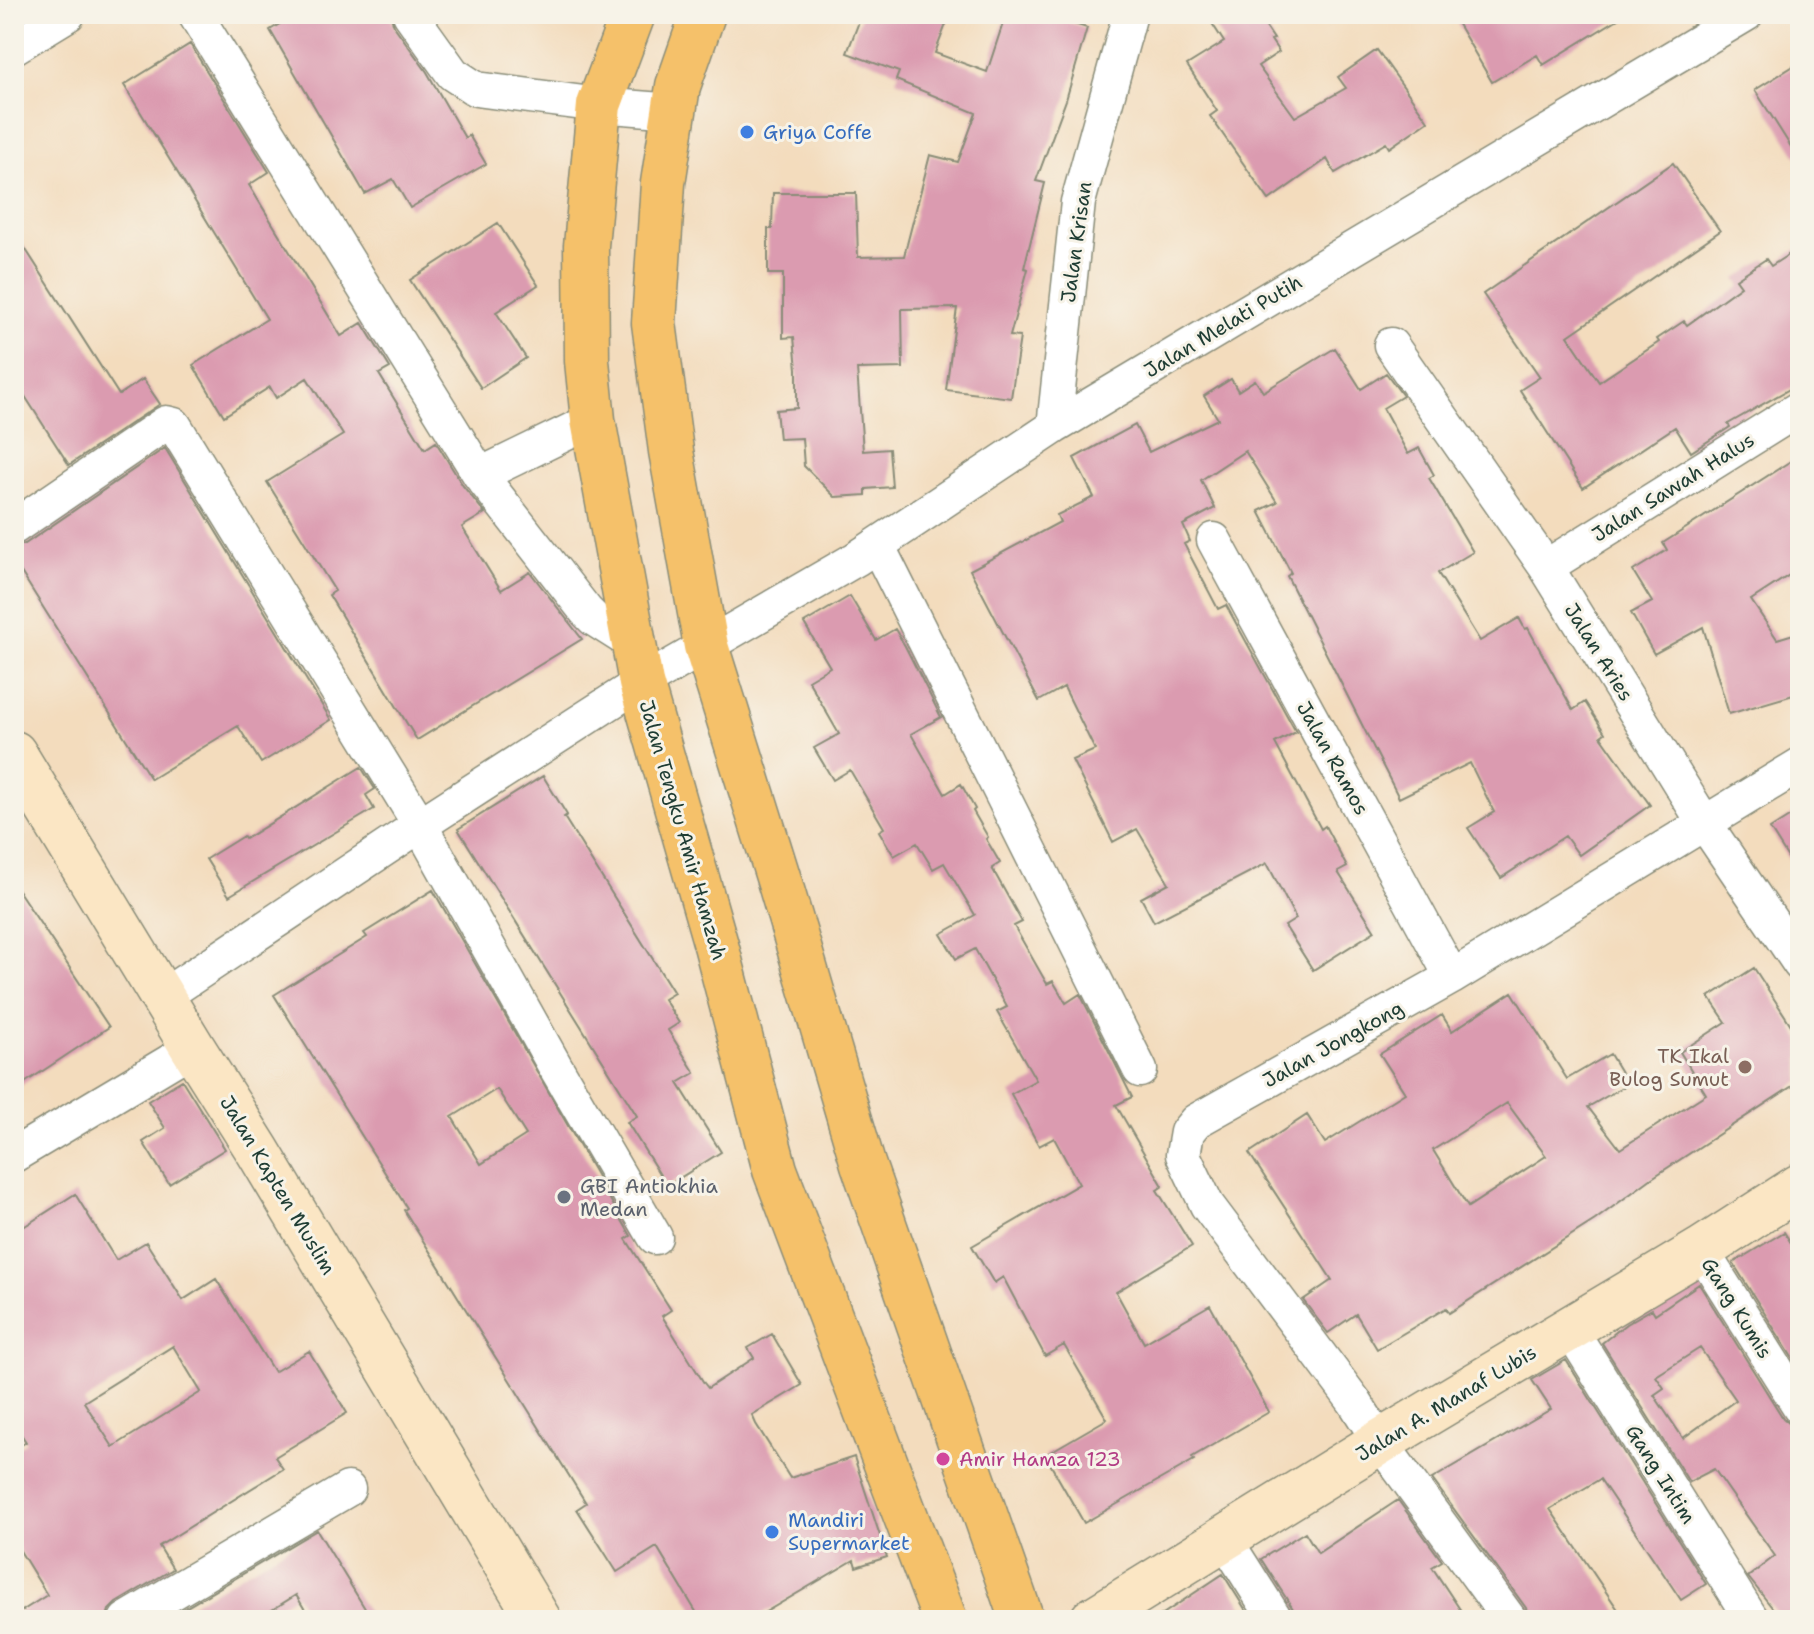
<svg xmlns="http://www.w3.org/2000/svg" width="1814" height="1634" font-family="'Shantell Sans',sans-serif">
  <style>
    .building { fill: #db9bb0; fill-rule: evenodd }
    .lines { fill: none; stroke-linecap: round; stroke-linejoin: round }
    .street-casing { stroke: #898c78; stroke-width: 37 }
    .secondary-casing { stroke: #898c78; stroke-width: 47 }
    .primary-casing { stroke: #898c78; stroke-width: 47 }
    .street { stroke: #fff; stroke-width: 34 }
    .secondary { stroke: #fbe6c4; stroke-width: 44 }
    .primary { stroke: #f5c16b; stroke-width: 44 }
    .shop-dot { fill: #3f7fe0; stroke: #f7f3e8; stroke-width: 3 }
    .education-dot { fill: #8d6e63; stroke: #f7f3e8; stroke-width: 3 }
    .worship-dot { fill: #6b7280; stroke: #f7f3e8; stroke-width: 3 }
    .hotel-dot { fill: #d1479c; stroke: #f7f3e8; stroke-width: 3 }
    .labels { text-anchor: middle; stroke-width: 6; stroke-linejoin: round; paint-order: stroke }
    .shop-label { font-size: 20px; fill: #366cbe; stroke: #f7f3e8; text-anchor: start }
    .street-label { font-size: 20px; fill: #1f3d34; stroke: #f7f3e8 }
    .education-label { font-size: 20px; fill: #785e54; stroke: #f7f3e8; text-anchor: end }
    .worship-label { font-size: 20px; fill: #5b616d; stroke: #f7f3e8; text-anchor: start }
    .hotel-label { font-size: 20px; fill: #b23c85; stroke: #f7f3e8; text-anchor: start }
  </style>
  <rect width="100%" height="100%" fill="#f7f3e8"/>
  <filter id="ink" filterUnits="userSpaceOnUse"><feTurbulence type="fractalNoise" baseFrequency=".0125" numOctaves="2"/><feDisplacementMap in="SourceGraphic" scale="16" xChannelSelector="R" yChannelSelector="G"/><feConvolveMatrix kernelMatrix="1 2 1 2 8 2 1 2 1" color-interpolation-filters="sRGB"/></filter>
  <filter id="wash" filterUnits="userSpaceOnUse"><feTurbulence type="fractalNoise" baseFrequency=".006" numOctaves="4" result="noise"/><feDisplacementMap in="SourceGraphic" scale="32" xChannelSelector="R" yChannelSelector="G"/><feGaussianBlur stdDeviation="1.8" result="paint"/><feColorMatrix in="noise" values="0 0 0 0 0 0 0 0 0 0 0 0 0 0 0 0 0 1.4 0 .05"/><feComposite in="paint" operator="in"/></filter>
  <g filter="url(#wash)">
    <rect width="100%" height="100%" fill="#f3dcbd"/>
    <g id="blocks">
      <path class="building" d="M 296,14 L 390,14 L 394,26 L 427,72 L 465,138 L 469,135 L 486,164 L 410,208 L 393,179 L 365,194 L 270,30 Z
        M 862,14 L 950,14 L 935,53 L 987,72 L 1006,14 L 1042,14 L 1087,28 L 1066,100 L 1036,181 L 1045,183 L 1024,268 L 1028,269 L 1010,336 L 1020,337 L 1011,398 L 946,390 L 957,308 L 902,309 L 903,368 L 857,369 L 863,451 L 889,449 L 892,487 L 866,489 L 866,495 L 835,497 L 804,466 L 802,438 L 779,439 L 776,410 L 797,408 L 797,369 L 794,337 L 783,338 L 783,274 L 768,274 L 768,229 L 772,229 L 773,193 L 856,193 L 858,257 L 904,256 L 930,155 L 958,162 L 976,113 L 896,80 L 899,72 L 847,53 Z
        M 1206,14 L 1257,14 L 1274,39 L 1271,40 L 1279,52 L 1258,66 L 1295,117 L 1346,88 L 1338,77 L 1377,50 L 1428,121 L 1389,148 L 1386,143 L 1335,173 L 1327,159 L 1269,200 L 1210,116 L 1217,111 L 1187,65 L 1224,42 Z
        M 1452,14 L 1626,14 L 1543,65 L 1537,55 L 1492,82 Z
        M 190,44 L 269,172 L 249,185 L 341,336 L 362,323 L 390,368 L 379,374 L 425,449 L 436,442 L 463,486 L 485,513 L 462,527 L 501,590 L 530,572 L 582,639 L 417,740 L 329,595 L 335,591 L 267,482 L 343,435 L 307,378 L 276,398 L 270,387 L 224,416 L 193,365 L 267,319 L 124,85 Z
        M 1800,62 L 1800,161 L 1755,90 Z
        M 1673,163 L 1720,231 L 1568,336 L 1599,382 L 1659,342 L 1657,339 L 1684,321 L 1687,325 L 1741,286 L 1736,279 L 1766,259 L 1771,266 L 1800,247 L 1800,383 L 1728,424 L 1730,427 L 1691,452 L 1675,427 L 1583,488 L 1520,390 L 1540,377 L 1483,294 Z
        M 498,223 L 538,285 L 496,312 L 526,358 L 481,388 L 410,280 Z
        M 14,231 L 119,395 L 143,379 L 160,404 L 69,465 L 14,379 Z
        M 1335,348 L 1361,389 L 1386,373 L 1403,396 L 1383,408 L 1408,454 L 1419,448 L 1434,475 L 1429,478 L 1473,552 L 1438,573 L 1480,641 L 1519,618 L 1525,629 L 1528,628 L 1573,710 L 1585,702 L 1605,733 L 1601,736 L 1650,805 L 1579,855 L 1565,836 L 1501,878 L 1468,828 L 1494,812 L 1470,763 L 1399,798 L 1287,576 L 1291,573 L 1259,511 L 1277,502 L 1245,451 L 1201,480 L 1215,508 L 1183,525 L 1190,541 L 1184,544 L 1218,609 L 1226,605 L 1296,732 L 1275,743 L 1321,829 L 1325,826 L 1347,867 L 1338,872 L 1375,931 L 1313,970 L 1285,926 L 1296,919 L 1267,863 L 1154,922 L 1141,898 L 1169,883 L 1137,829 L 1113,842 L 1072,760 L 1095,750 L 1064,687 L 1039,701 L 970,570 L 1060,522 L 1057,515 L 1094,497 L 1074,458 L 1135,425 L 1149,452 L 1218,419 L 1204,396 L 1231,379 L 1238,391 L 1255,380 L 1263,392 Z
        M 165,448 L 331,720 L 261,763 L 238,726 L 151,779 L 14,561 L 14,547 L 25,544 Z
        M 1800,455 L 1800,568 L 1751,600 L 1777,639 L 1800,632 L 1800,693 L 1729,714 L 1703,627 L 1654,654 L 1631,613 L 1652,602 L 1633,571 L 1667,550 L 1663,543 Z
        M 850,596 L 876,640 L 895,629 L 905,646 L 941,717 L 911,734 L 945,794 L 961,784 L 975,809 L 973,811 L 988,837 L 986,839 L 1000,863 L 992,868 L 1022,922 L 1014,926 L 1047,984 L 1053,981 L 1066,1003 L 1080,994 L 1132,1097 L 1116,1105 L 1163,1186 L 1157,1190 L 1192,1246 L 1116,1292 L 1144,1343 L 1210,1305 L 1269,1412 L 1192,1457 L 1194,1460 L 1084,1523 L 1045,1455 L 1107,1419 L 1064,1345 L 1045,1356 L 1003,1277 L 994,1283 L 972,1246 L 1079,1184 L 1054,1138 L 1039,1146 L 1011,1094 L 1036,1080 L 997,1012 L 1007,1007 L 975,949 L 956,959 L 941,934 L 975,915 L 944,863 L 933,869 L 917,843 L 894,856 L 879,831 L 884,828 L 850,770 L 833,780 L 814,748 L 839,734 L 808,680 L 830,667 L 804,623 Z
        M 361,767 L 375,789 L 366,795 L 374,809 L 229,896 L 206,859 L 243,836 L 245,839 Z
        M 543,776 L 567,815 L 564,817 L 674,993 L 664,999 L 679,1023 L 668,1030 L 695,1073 L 678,1083 L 721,1152 L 667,1186 L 627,1122 L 637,1116 L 458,829 Z
        M 1800,810 L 1800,877 L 1770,829 Z
        M 14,884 L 109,1027 L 14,1090 Z
        M 433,890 L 631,1236 L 626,1239 L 671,1310 L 662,1316 L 704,1383 L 708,1388 L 754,1358 L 748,1348 L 772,1334 L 802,1385 L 752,1415 L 756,1424 L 790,1478 L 854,1457 L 887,1557 L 856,1567 L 854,1560 L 752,1620 L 701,1620 L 657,1547 L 617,1572 L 577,1509 L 586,1503 L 404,1210 L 407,1208 L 274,995 L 367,937 L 364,933 ZM 497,1089 L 526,1135 L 481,1164 L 452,1117 Z
        M 1754,968 L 1800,1039 L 1800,1081 L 1652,1178 L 1595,1220 L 1449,1313 L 1446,1308 L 1377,1349 L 1356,1314 L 1328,1333 L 1303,1300 L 1332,1280 L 1249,1153 L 1307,1115 L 1325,1143 L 1405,1093 L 1380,1054 L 1442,1015 L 1452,1031 L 1512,992 L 1567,1079 L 1610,1054 L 1628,1084 L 1588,1107 L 1620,1149 L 1706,1094 L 1680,1052 L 1726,1022 L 1709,997 ZM 1507,1103 L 1546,1156 L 1468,1207 L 1433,1150 Z
        M 182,1080 L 225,1149 L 169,1184 L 143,1142 L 165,1128 L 148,1101 Z
        M 75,1194 L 116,1260 L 146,1242 L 183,1300 L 216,1279 L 274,1372 L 309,1351 L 347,1413 L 275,1457 L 283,1469 L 159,1546 L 173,1569 L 116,1603 L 109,1610 L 106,1620 L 14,1620 L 14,1616 L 47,1595 L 14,1541 L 14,1450 L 26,1442 L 14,1423 L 14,1233 ZM 173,1346 L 201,1392 L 113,1447 L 84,1402 Z
        M 1784,1232 L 1800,1257 L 1800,1370 L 1733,1263 Z
        M 1699,1284 L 1783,1418 L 1790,1424 L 1800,1427 L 1800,1620 L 1782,1620 L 1748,1577 L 1775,1556 L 1714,1469 L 1689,1482 L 1602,1343 L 1626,1324 L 1652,1309 L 1655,1314 ZM 1700,1348 L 1736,1400 L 1683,1438 L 1654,1395 L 1664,1388 L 1656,1376 Z
        M 1566,1360 L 1706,1584 L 1681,1600 L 1600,1479 L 1550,1509 L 1625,1620 L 1530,1620 L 1526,1608 L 1432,1479 L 1551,1409 L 1532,1380 Z
        M 1398,1500 L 1442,1561 L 1432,1567 L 1467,1620 L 1296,1620 L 1293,1609 L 1261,1559 L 1305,1532 L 1318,1553 Z
        M 317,1530 L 372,1620 L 311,1620 L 296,1595 L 256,1620 L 165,1620 Z
        M 1223,1574 L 1252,1620 L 1154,1620 Z"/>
    </g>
  </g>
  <g filter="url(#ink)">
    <use href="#blocks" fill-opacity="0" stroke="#898c78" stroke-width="2"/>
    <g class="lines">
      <defs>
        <path id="street" d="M 195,14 L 480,475 L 586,611 L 594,619 L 635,645
          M 410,14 L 453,74 L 476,89 L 599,105 L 674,111
          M 14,47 L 68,14
          M 1391,345 L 1546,567 L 1705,824 L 1800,964
          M 1054,427 L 1078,202 L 1130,14
          M 480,475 L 593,420
          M 14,527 L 166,423 L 174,425 L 420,825 L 555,1066 L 655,1237
          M 1214,540 L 1452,977
          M 877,545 L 1140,1070
          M 1546,567 L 1800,408
          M 162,997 L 420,825 L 623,694 L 856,559 L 1054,427 L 1746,14
          M 14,1155 L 193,1048
          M 1701,1250 L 1800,1407
          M 1570,1329 L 1752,1620
          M 1224,1538 L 1276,1620
          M 126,1620 L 348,1489
          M 1510,1620 L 1380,1442 L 1354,1401 L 1207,1205 L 1183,1155 L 1187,1132 L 1196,1121 L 1452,977 L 1800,765"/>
        <path id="secondary" d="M 14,753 L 193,1048 L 258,1151 L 539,1620
          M 1092,1620 L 1380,1442 L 1701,1250 L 1800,1186"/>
        <path id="primary" d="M 633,14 L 599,105 L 586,246 L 587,361 L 593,420 L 641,683 L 716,945 L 775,1170 L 945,1620
          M 703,14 L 678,86 L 663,183 L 654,323 L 671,451 L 706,646 L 779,880 L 863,1164 L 1022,1620"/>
      </defs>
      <use href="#street" class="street-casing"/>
      <use href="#secondary" class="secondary-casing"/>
      <use href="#primary" class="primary-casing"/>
      <use href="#street" class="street"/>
      <use href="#secondary" class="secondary"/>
      <use href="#primary" class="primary"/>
    </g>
  </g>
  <g class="shop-dot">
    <circle cx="747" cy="132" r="8"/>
    <circle cx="772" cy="1532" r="8"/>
  </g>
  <circle class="education-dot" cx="1745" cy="1067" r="8"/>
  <circle class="worship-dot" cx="564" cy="1197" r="8"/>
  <circle class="hotel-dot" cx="943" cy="1459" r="8"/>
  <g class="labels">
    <g class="shop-label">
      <text x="763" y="139">Griya Coffe</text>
      <text x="788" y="1527">Mandiri<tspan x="788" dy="23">Supermarket</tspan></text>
    </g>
    <g class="street-label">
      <text transform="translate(1076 242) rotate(-82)" y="7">Jalan Krisan</text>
      <text transform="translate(1223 326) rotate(-31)" y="7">Jalan Melati Putih</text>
      <text transform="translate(1673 487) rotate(-32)" y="7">Jalan Sawah Halus</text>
      <text transform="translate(1599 652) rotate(58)" y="7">Jalan Aries</text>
      <text transform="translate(1333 758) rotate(61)" y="7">Jalan Ramos</text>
      <text transform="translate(683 830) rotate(74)" y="7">Jalan Tengku Amir Hamzah</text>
      <text transform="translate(1333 1044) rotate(-29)" y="7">Jalan Jongkong</text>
      <text transform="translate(278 1185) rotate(59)" y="7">Jalan Kapten Muslim</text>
      <text transform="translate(1737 1308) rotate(58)" y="7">Gang Kumis</text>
      <text transform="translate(1446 1403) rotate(-31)" y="7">Jalan A. Manaf Lubis</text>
      <text transform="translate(1661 1474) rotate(58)" y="7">Gang Intim</text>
    </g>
    <g class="education-label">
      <text x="1729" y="1063">TK Ikal<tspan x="1729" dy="23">Bulog Sumut</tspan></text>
    </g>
    <g class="worship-label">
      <text x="580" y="1193">GBI Antiokhia<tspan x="580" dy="23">Medan</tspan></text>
    </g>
    <g class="hotel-label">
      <text x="959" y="1466">Amir Hamza 123</text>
    </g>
  </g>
  <rect width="1814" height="1634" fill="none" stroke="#f7f3e8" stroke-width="48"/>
</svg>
